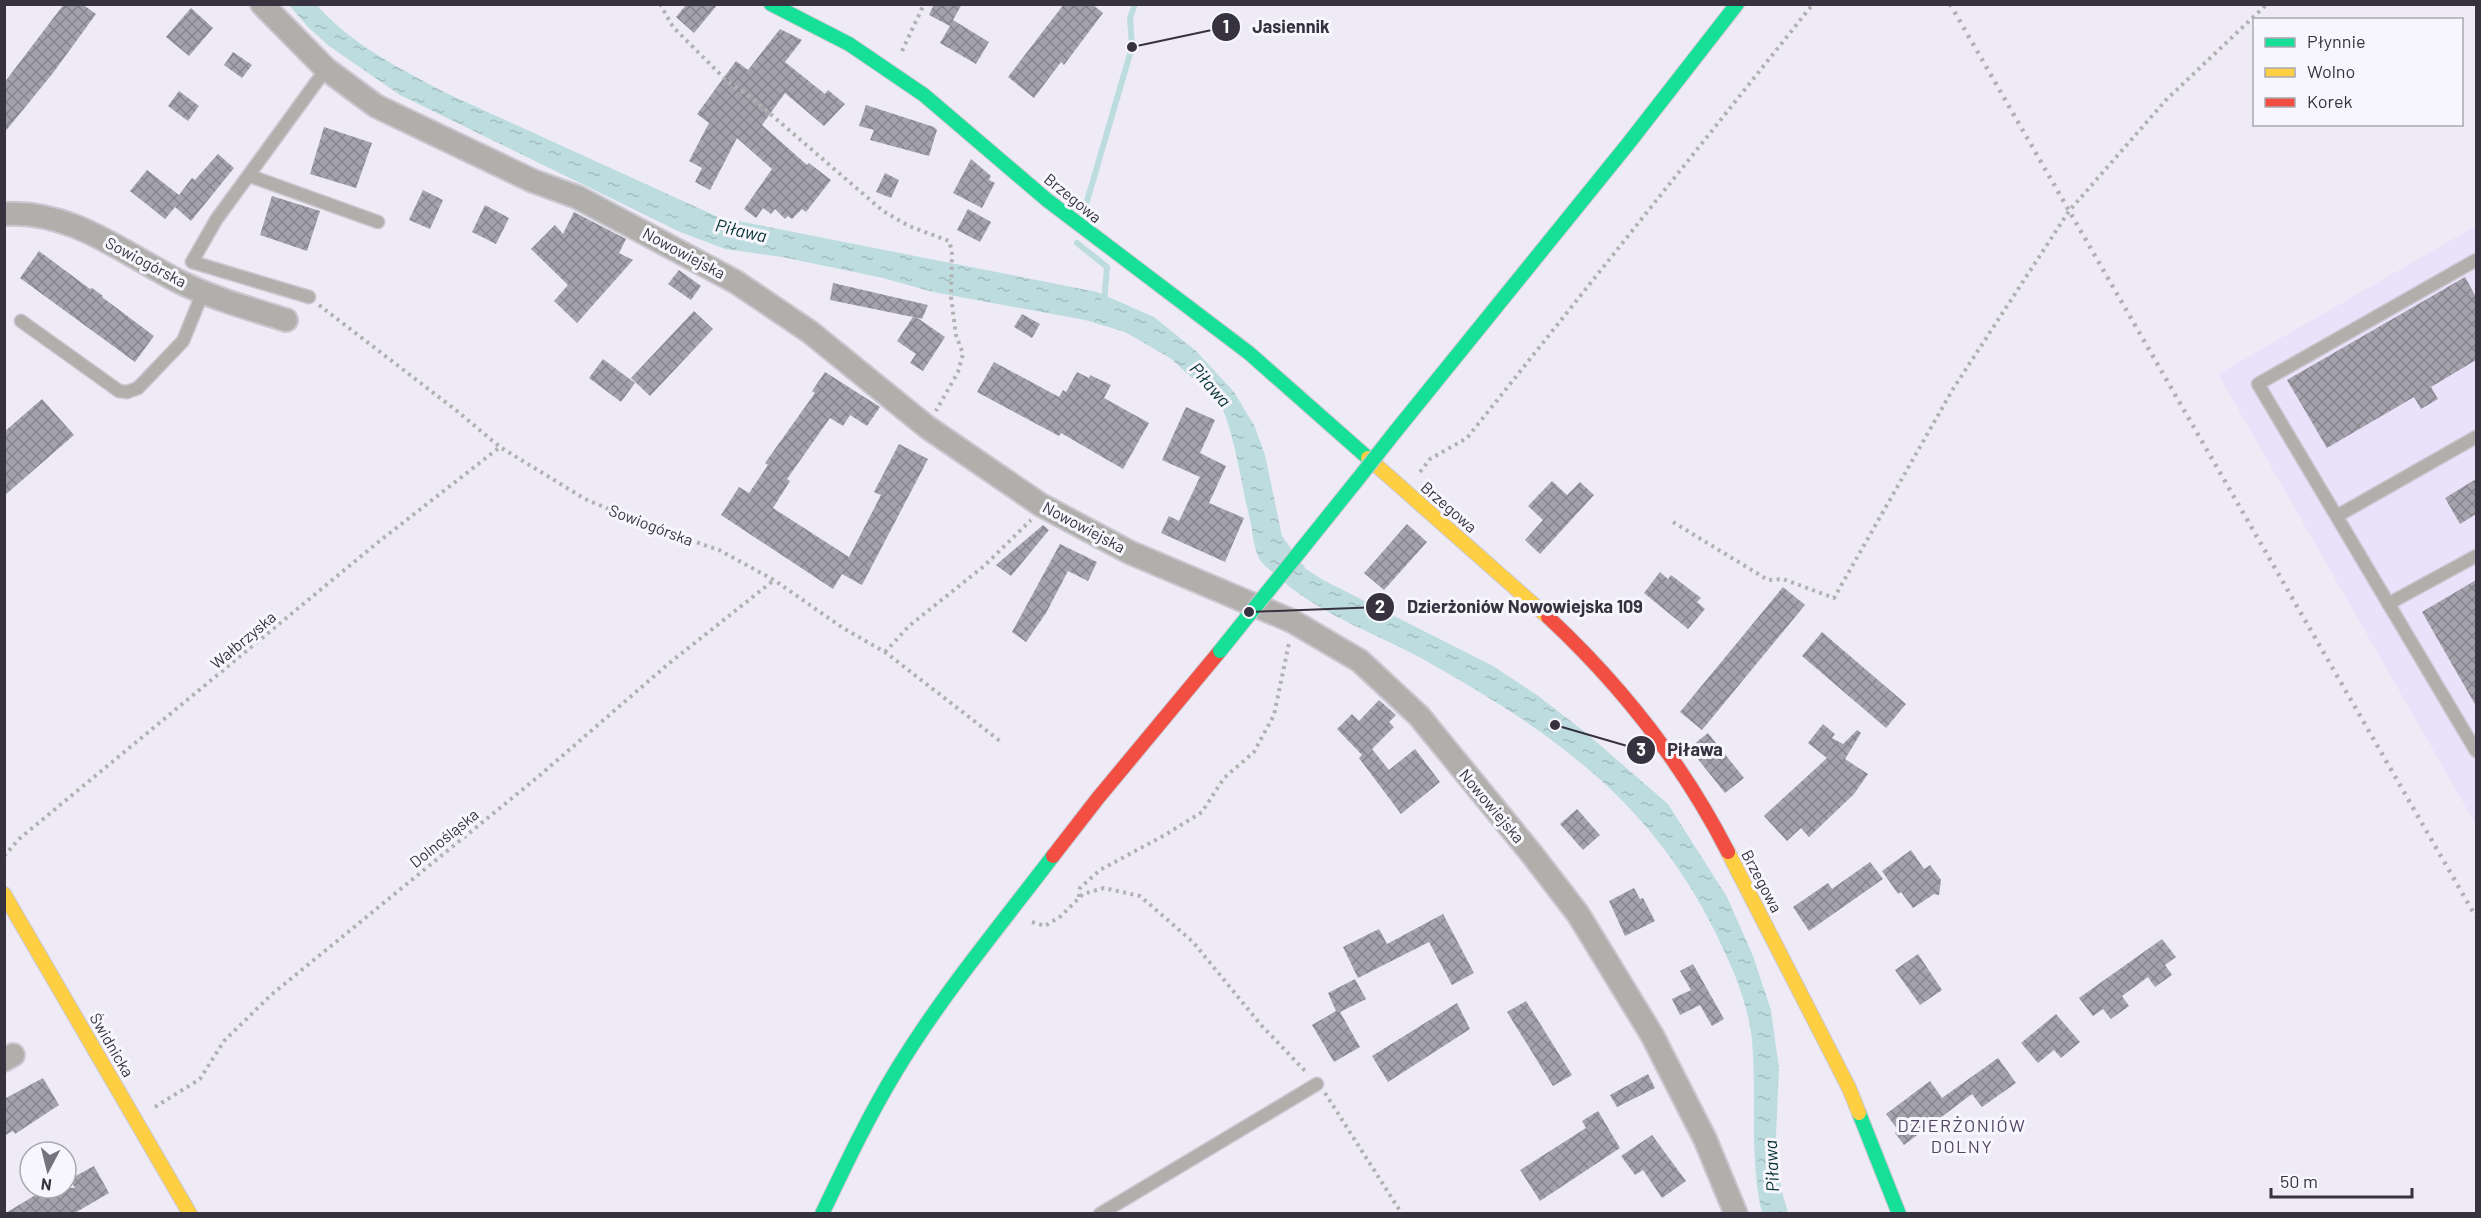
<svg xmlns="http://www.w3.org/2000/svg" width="2481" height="1218" font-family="Barlow,sans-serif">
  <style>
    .built { fill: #eae2fa }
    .water { fill: url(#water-ripples) }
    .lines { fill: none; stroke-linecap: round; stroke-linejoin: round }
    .stream { stroke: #bcdcdf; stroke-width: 6 }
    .building { fill: url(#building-cross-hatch) }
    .lane-casing { stroke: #cac7d1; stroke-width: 15 }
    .street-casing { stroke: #cac7d1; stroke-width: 26 }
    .fast-casing { stroke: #cac7d1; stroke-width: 16 }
    .slow-casing { stroke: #cac7d1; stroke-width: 16 }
    .jam-casing { stroke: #cac7d1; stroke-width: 16 }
    .path { stroke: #b2b1b2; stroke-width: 4; stroke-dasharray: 3 4.5; stroke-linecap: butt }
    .lane { stroke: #b1afac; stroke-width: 12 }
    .street { stroke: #b1afac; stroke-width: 22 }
    .fast { stroke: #16e098; stroke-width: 14 }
    .slow { stroke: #ffcf43; stroke-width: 14 }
    .jam { stroke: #f24e42; stroke-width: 14 }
    .rail { stroke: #b2b0b4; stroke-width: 4.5; stroke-dasharray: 3 6; stroke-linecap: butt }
    .fast-bridge-casing { stroke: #cac7d1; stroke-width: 16; stroke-linecap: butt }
    .fast-bridge { stroke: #16e098; stroke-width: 14 }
    .labels { text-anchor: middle; stroke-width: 6; stroke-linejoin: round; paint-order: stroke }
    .street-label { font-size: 16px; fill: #36323f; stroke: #f8f6fd }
    .water-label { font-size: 18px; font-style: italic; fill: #023132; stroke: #f8f6fd }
    .neighbourhood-label { font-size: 18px; letter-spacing: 1.5px; fill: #514663; stroke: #f8f6fd }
    .leader { fill: none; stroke: #36323f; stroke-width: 2 }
    .callout-dot { fill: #36323f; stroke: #f8f6fd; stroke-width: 2 }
    .mark-label { font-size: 18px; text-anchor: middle; font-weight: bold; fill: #fff }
    .callout-label { font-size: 18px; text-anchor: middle; font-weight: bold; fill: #36323f; stroke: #f8f6fd; stroke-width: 6; stroke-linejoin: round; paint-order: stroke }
  </style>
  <defs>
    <pattern id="water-ripples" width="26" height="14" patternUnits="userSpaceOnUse" patternTransform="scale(1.5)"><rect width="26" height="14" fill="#bcdcdf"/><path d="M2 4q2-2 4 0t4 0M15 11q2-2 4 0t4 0" fill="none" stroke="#a2bdc0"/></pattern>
    <pattern id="building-cross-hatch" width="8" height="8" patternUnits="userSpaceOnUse" patternTransform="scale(1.5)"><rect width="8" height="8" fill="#a4a2ad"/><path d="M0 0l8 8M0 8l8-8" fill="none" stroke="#86858e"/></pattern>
  </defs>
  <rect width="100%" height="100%" fill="#eeebf6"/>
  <path class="built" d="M 2476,226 L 2476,825 L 2218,374 Z"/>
  <path class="water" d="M 289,5 L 317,5 C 350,44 401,69 446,93 L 718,217 L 1097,292 L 1154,317 L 1196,351 L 1234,392 L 1255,427 L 1265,455 L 1282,536 L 1306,569 L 1323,580 L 1493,666 L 1537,695 L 1586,733 L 1668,804 L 1727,897 L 1753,956 L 1771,1010 L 1779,1069 L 1776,1135 L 1781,1188 L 1788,1213 L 1762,1213 C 1749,1157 1757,1098 1752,1040 C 1749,1012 1738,980 1726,955 C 1660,806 1557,734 1419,657 C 1369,630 1316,613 1275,574 C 1270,570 1263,565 1260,560 C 1254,549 1253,536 1251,524 C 1241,485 1237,444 1222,407 L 1218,401 L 1170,358 L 1125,332 L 1085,320 L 933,292 L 883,278 L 782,257 L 725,249 L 680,232 L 400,95 L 329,46 L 308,27 Z"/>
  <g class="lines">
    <path class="stream" d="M 1085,208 L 1132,47 L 1130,18 L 1135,4
      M 1077,243 L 1107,267 L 1104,303"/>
  </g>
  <path class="building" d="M 64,4 L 82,4 L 96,14 L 53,73 L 4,133 L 4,83 Z
    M 687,4 L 718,4 L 694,33 L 676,17 Z
    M 934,4 L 962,4 L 953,20 L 989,42 L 976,64 L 940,43 L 950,26 L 929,15 Z
    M 1064,4 L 1092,4 L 1103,13 L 1064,65 L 1061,62 L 1034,98 L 1008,77 Z
    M 191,8 L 213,28 L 189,56 L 166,37 Z
    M 780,29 L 802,40 L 785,62 L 825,94 L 828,90 L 845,104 L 824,126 L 785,93 L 762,125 L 807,165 L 809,163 L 831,180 L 806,212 L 802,209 L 792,219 L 788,216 L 785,219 L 775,209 L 771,214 L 763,208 L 756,218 L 744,209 L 772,169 L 737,138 L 710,190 L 695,182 L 702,168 L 689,161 L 709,123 L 697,114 L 736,61 L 748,70 Z
    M 233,52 L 252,65 L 242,78 L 224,65 Z
    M 179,91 L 199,106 L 188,121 L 168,106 Z
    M 866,105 L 934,127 L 937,130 L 929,156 L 870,140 L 874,130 L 859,126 Z
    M 324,127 L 372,143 L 356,188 L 310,174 Z
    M 218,154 L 234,168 L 191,221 L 175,207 L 165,219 L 130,191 L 147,170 L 179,195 L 192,178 L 195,180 Z
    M 971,159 L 991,176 L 989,180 L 995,183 L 982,208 L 953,193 Z
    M 885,173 L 899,180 L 891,198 L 876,192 Z
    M 423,190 L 443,200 L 430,229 L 409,220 Z
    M 272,196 L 320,211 L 307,251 L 260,235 Z
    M 485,205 L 509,218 L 496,244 L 472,232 Z
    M 968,209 L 991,222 L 980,242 L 957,230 Z
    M 574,212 L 626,239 L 619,253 L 633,260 L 577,323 L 554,301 L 568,285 L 531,249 L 555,225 L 563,234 Z
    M 39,251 L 90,289 L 92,288 L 103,296 L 102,297 L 154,336 L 135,362 L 20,278 Z
    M 679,270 L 701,286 L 691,300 L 668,284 Z
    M 2465,277 L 2476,297 L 2476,360 L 2431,387 L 2438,399 L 2421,409 L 2414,397 L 2327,448 L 2287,380 Z
    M 833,283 L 928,305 L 922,319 L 916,317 L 945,337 L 923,371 L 910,363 L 916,354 L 897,341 L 913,317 L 830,300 Z
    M 694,311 L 713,329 L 650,396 L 631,378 Z
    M 1022,314 L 1040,324 L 1032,338 L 1014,327 Z
    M 603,359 L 635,383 L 621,402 L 589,378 Z
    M 994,362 L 1059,397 L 1063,390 L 1066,392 L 1077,372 L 1089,378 L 1090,375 L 1111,385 L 1104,398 L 1149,423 L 1123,469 L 1061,433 L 1059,436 L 977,392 Z
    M 825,372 L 880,407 L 867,426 L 850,415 L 843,426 L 830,418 L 787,479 L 790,481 L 773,508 L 849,557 L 881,495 L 874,492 L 899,444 L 928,459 L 862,585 L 842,574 L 833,589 L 721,515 L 739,487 L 749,493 L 768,465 L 765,463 L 815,393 L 812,391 Z
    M 42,399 L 74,435 L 4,496 L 4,432 Z
    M 1186,407 L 1215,420 L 1200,453 L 1226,466 L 1209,503 L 1244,518 L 1225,562 L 1161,533 L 1169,516 L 1179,521 L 1200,477 L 1162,460 Z
    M 2476,479 L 2476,514 L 2460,524 L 2445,498 Z
    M 1552,481 L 1567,495 L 1580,482 L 1594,495 L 1540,554 L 1525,540 L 1543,520 L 1528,506 Z
    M 1407,524 L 1427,542 L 1384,590 L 1364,573 Z
    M 1043,525 L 1049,530 L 1011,576 L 996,565 Z
    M 1060,544 L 1097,562 L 1088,581 L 1068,571 L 1046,613 L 1026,642 L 1012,632 Z
    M 1660,572 L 1668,579 L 1671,575 L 1701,598 L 1697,602 L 1705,609 L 1688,629 L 1644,593 Z
    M 2476,580 L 2476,706 L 2422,612 Z
    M 1783,587 L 1805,605 L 1702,730 L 1680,712 Z
    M 1822,632 L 1906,704 L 1886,728 L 1802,656 Z
    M 1379,700 L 1396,715 L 1389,722 L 1394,727 L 1372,749 L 1389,770 L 1415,749 L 1440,782 L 1401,814 L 1359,758 L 1362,755 L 1337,729 L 1352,714 L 1359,721 Z
    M 1823,724 L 1835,734 L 1832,738 L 1843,744 L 1857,730 L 1861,733 L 1845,759 L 1868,774 L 1854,794 L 1809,837 L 1801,828 L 1787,841 L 1764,816 L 1827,758 L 1808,743 Z
    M 1708,733 L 1744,778 L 1725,793 L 1689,748 Z
    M 1577,809 L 1600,835 L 1583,850 L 1560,824 Z
    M 1911,850 L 1924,869 L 1930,865 L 1941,880 L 1939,895 L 1934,894 L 1913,908 L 1901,892 L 1898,894 L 1882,871 Z
    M 1870,862 L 1883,879 L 1809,931 L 1793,907 L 1828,883 L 1832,889 Z
    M 1634,888 L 1640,899 L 1643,898 L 1655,921 L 1625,936 L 1609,901 Z
    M 1443,914 L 1474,973 L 1452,985 L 1429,942 L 1358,978 L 1343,947 L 1379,929 L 1387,944 Z
    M 2162,939 L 2176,957 L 2165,965 L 2172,975 L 2155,987 L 2148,977 L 2122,996 L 2129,1006 L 2111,1019 L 2103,1009 L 2093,1016 L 2079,998 Z
    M 1918,954 L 1942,990 L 1920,1005 L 1895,970 Z
    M 1693,964 L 1724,1019 L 1712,1026 L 1700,1005 L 1680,1015 L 1672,999 L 1691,990 L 1680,971 Z
    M 1355,979 L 1366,999 L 1340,1012 L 1360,1047 L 1334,1062 L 1312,1025 L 1336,1011 L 1328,993 Z
    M 1526,1001 L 1572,1075 L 1553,1086 L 1507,1012 Z
    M 1457,1003 L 1470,1029 L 1388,1082 L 1372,1056 Z
    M 2056,1014 L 2080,1042 L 2061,1058 L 2054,1050 L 2038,1063 L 2021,1043 Z
    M 1998,1058 L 2016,1083 L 1982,1107 L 1972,1094 L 1904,1145 L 1895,1133 L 1898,1130 L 1886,1114 L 1930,1081 L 1942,1098 Z
    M 1648,1074 L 1655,1088 L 1617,1107 L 1610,1095 Z
    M 43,1078 L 59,1105 L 15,1134 L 13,1131 L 4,1136 L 4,1099 Z
    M 1598,1111 L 1620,1148 L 1540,1201 L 1520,1170 L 1586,1128 L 1582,1121 Z
    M 1652,1135 L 1686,1181 L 1662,1198 L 1643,1170 L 1635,1175 L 1621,1156 Z
    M 94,1166 L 109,1193 L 73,1214 L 4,1214 L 47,1188 L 75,1188 L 70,1179 Z"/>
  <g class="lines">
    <defs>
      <path id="lane" d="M 250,176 L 378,222
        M 2476,260 L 2258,384 L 2476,751
        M 309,297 L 192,262 L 216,220 L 326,69
        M 21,321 L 119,391 L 127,392 L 138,388 L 183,341 L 203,292
        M 2337,516 L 2476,437
        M 2388,604 L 2476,556
        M 1100,1214 L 1317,1084"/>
      <path id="street" d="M 262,4 L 326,69 L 376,106 L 533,181 L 577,197 L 736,282 L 810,332 L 927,427 L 1041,505 L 1129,552 L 1292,621 L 1360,661 L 1419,716 L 1531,853 L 1578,914 L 1652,1035 L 1705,1139 L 1736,1214
        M 4,214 C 71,209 126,255 182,283 C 215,299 251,309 286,320
        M 4,1060 L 13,1055"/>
      <path id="fast" d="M 771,4 L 849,44 L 924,95 L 1047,200 L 1249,353 L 1368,458
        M 1395,432 L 1628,144 L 1737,4
        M 1301,550 L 1358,479
        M 1859,1113 L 1899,1214
        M 822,1214 C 845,1166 868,1117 896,1071 C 942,995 999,927 1053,856"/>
      <path id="slow" d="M 1368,458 L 1548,617
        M 1728,852 L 1849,1088 L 1859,1113
        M 4,894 L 190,1214"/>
      <path id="jam" d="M 1548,617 C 1622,686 1682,762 1728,852
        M 1053,856 L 1098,798 L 1220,651"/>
    </defs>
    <use href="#lane" class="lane-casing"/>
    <use href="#street" class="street-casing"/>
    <use href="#fast" class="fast-casing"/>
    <use href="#slow" class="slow-casing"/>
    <use href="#jam" class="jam-casing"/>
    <path class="path" d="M 660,4 L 673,27 L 728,82 L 753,99 L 883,211 L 909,226 L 949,241 L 952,251 L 951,297 L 956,335 L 963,354 L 958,372 L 936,411
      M 902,51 L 924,4
      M 319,305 L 457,411 L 500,447 L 585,499 L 646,525 L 719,550 L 774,580 L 843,628 L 885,652 L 1000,741
      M 1420,472 L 1430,459 L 1467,438 L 1813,4
      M 1673,522 L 1768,580 L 1783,579 L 1834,598 L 1953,389 L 2069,211 L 2166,100 L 2267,4
      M 885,652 L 909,626 L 984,566 L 1031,520
      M 4,856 L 19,839 L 377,543 L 500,447
      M 1079,897 L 1080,888 L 1100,870 L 1165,835 L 1202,812 L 1224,778 L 1254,752 L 1274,715 L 1289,643
      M 1032,922 L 1045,926 L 1061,916 L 1083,894 L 1104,888 L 1140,896 L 1193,942 L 1261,1025 L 1308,1074
      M 1325,1093 L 1402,1214
      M 155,1107 L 200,1079 L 224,1041 L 271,995 L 539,776 L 667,665 L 774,580"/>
    <use href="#lane" class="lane"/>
    <use href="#street" class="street"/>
    <use href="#fast" class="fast"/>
    <use href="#slow" class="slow"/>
    <use href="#jam" class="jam"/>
    <path class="rail" d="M 1950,4 L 2476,917"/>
    <defs>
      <path id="fast-bridge" d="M 1358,479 L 1395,432
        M 1220,651 L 1301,550"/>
    </defs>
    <use href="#fast-bridge" class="fast-bridge-casing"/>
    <use href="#fast-bridge" class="fast-bridge"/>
  </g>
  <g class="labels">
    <g class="street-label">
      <text transform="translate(1073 198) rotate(39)" y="6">Brzegowa</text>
      <text transform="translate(684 253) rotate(28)" y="6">Nowowiejska</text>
      <text transform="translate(146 262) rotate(28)" y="6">Sowiogórska</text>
      <text transform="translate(1449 507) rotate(41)" y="6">Brzegowa</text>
      <text transform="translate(651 525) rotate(21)" y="6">Sowiogórska</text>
      <text transform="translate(1084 527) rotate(28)" y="6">Nowowiejska</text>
      <text transform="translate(243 640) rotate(-40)" y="6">Wałbrzyska</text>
      <text transform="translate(1492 806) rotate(50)" y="6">Nowowiejska</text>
      <text transform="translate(444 838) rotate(-39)" y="6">Dolnośląska</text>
      <text transform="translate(1762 881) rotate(62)" y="6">Brzegowa</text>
      <text transform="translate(112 1045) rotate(60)" y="6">Świdnicka</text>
    </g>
    <g class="water-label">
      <text transform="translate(741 231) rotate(13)" y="6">Piława</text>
      <text transform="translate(1210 385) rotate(49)" y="6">Piława</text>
      <text transform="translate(1772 1166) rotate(-93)" y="6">Piława</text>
    </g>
    <g class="neighbourhood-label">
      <text x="1962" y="1132">DZIERŻONIÓW<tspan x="1962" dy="21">DOLNY</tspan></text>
    </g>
  </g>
  <path class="leader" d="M1132 47L1226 27M1249 612L1380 607M1555 725L1641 750"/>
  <g class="callout-dot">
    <circle cx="1132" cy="47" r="6"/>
    <circle cx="1249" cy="612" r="6"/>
    <circle cx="1555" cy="725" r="6"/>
    <circle cx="1226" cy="27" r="15"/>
    <circle cx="1380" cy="607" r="15"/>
    <circle cx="1641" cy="750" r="15"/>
  </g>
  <g class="mark-label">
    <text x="1226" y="33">1</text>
    <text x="1380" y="613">2</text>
    <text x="1641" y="756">3</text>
  </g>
  <g class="callout-label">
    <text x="1291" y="33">Jasiennik</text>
    <text x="1525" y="613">Dzierżoniów Nowowiejska 109</text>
    <text x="1695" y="756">Piława</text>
  </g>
  <rect width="2481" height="1218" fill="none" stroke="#36323f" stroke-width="12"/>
  <rect x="2253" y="18" width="210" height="108" fill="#f8f6fd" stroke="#aaa8b1" stroke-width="1.5"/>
  <rect x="2265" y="38" width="30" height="9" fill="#16e098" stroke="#aaa8b1" stroke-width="1.5"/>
  <text x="2307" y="48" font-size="18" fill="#36323f">Płynnie</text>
  <rect x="2265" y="68" width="30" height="9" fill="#ffcf43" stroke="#aaa8b1" stroke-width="1.5"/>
  <text x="2307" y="78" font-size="18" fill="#36323f">Wolno</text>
  <rect x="2265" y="98" width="30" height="9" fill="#f24e42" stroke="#aaa8b1" stroke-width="1.5"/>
  <text x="2307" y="108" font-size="18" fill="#36323f">Korek</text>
  <g transform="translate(48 1170) rotate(187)"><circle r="28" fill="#f8f6fd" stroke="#aaa8b1" stroke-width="1.5"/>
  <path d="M0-4.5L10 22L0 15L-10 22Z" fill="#76737f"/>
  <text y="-9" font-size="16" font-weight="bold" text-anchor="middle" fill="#36323f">N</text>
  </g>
  <path d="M2271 1188v9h141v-9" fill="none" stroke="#36323f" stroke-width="3"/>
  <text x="2280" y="1188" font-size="18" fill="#36323f" stroke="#f8f6fd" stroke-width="4.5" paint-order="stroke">50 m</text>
</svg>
